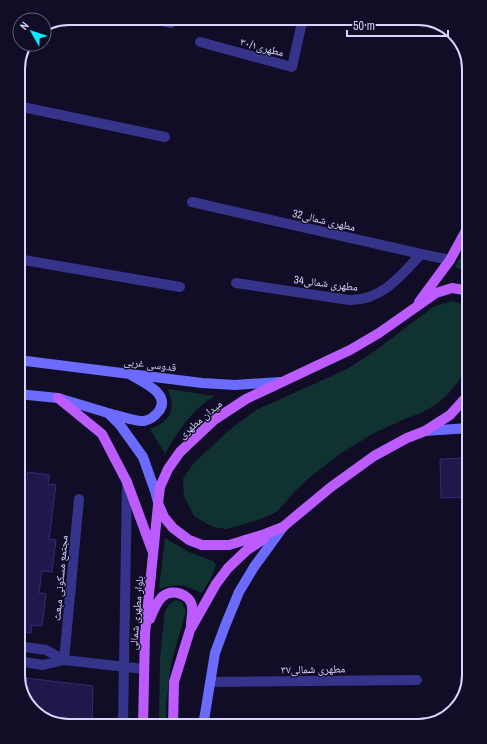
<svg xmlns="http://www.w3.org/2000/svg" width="487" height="744" font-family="'Archivo Narrow','Noto Naskh Arabic',sans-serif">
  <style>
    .green { fill: #103230 }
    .building { fill: #20184a; stroke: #352878 }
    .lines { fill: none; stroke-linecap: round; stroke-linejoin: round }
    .minor { stroke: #35348a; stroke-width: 10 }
    .secondary { stroke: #6b6cff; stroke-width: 10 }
    .primary { stroke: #bc5bff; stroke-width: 10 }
    .labels { text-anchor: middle; stroke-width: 3; stroke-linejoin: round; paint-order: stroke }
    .street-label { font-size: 11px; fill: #d7d4ff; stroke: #110d27 }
    .rim { fill: none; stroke: #d7d4ff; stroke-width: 2 }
  </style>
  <rect width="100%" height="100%" fill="#110d27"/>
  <path class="green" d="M 469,241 L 469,273 L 455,267 Z
    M 451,301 L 459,303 L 469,313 L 469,362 L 458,382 L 447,395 L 437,404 L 423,412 L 405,419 L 372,434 L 337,456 L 309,478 L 295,491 L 278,511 L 263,518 L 245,524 L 226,529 L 213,527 L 194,516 L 184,496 L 183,479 L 193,464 L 228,431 L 256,410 L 347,369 L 372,353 L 433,307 Z
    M 168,389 L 215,396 C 193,408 177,432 165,454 L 150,429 C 171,421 176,410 168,389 Z
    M 165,538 L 189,552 L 213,561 L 216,565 L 211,578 L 202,593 C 182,584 180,583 159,589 Z
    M 176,600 L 182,602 L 186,611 L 171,664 L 166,705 L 166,726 L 159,726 L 160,658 L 164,618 L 165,611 L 170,604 Z"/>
  <path class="building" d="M 469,458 L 469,497 L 441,498 L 440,459 Z
    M 28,472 L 50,475 L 48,484 L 56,485 L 49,539 L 56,540 L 52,572 L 42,571 L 39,593 L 46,594 L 42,626 L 32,625 L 31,633 L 18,631 L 18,583 L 21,562 L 18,562 L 18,540 L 21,521 L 18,521 L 20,507 L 18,507 L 18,480 L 27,481 Z
    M 18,677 L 93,686 L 92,726 L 66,726 L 41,718 L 23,698 Z"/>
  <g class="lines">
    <path class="minor" d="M 149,18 L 171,23
      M 200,42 L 292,67 L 303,18
      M 18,106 L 165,137
      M 192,202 L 421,254 L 450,260
      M 18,259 L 180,287
      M 236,283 L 349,300 C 381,301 401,276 421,254
      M 18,646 L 46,650 L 64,660 L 144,669
      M 64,660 L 79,499
      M 18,661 L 43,665 L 64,660
      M 210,682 L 417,680
      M 123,726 L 127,482"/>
    <path class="secondary" d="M 18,360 L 202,383 L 235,385 L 280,382
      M 18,394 L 58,398 L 108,413 L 120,425 L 143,457 L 155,491 L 158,502
      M 108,413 C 116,415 137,422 144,421 C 150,420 155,416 159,411 C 171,394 143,382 131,375
      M 425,431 L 469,428
      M 203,726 L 215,653 L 225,626 L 239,592 L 254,567 L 283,527"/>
    <path class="primary" d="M 419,302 L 450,260 L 469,225
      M 469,394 L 450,415 L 425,431 L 407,438 L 374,456 L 331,487 L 290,521 L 283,527 L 265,534 L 229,545 L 202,545 L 189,540 L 173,528 L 164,517 L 158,503 L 160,487 L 168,469 L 180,452 L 214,420 L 246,399 L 350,350 L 379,333 L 436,293 L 452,288 L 464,290 L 469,294
      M 58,398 L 102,434 L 127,482 L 152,550
      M 150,619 C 153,611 156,603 162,597 C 172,588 190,594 192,606 C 193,613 191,619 191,625
      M 143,726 L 145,634 L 158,505
      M 173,726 L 174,682 L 190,630 L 216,584 L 228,568 L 247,550 L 264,539"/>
  </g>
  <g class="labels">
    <g class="street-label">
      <text transform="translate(262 47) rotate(15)" y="4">مطهری۳۰/۱</text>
      <text transform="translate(324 220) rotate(13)" y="4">32مطهرى شمالى</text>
      <text transform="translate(326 283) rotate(7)" y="4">34مطهرى شمالى</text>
      <text transform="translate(150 364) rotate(7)" y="4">قدوسی غربی</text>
      <text transform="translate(200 419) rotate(-40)" y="4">میدان مطهری</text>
      <text transform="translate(60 578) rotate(-85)" y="4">مجتمع مسکونی مبعث</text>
      <text transform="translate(136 613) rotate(-85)" y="4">بلوار مطهری شمالی</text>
      <text transform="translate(313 669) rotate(-1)" y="4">مطهرى شمالى۳۷</text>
    </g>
  </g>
  <path d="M0 0H487V744H0ZM69 25H418A44 44 0 0 1 462 69V675A44 44 0 0 1 418 719H69A44 44 0 0 1 25 675V69A44 44 0 0 1 69 25Z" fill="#110d27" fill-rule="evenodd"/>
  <path class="rim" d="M69 25H418A44 44 0 0 1 462 69V675A44 44 0 0 1 418 719H69A44 44 0 0 1 25 675V69A44 44 0 0 1 69 25Z"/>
  <g transform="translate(32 32) rotate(309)"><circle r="19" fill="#110d27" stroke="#605d7d"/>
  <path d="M0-3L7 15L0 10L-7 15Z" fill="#00eeff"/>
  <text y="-6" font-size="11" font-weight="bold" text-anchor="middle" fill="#d7d4ff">N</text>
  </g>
  <path d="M347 30v6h101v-6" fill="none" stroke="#d7d4ff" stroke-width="2"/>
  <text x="353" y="30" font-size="12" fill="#d7d4ff" stroke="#110d27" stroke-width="3" paint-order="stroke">50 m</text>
</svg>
